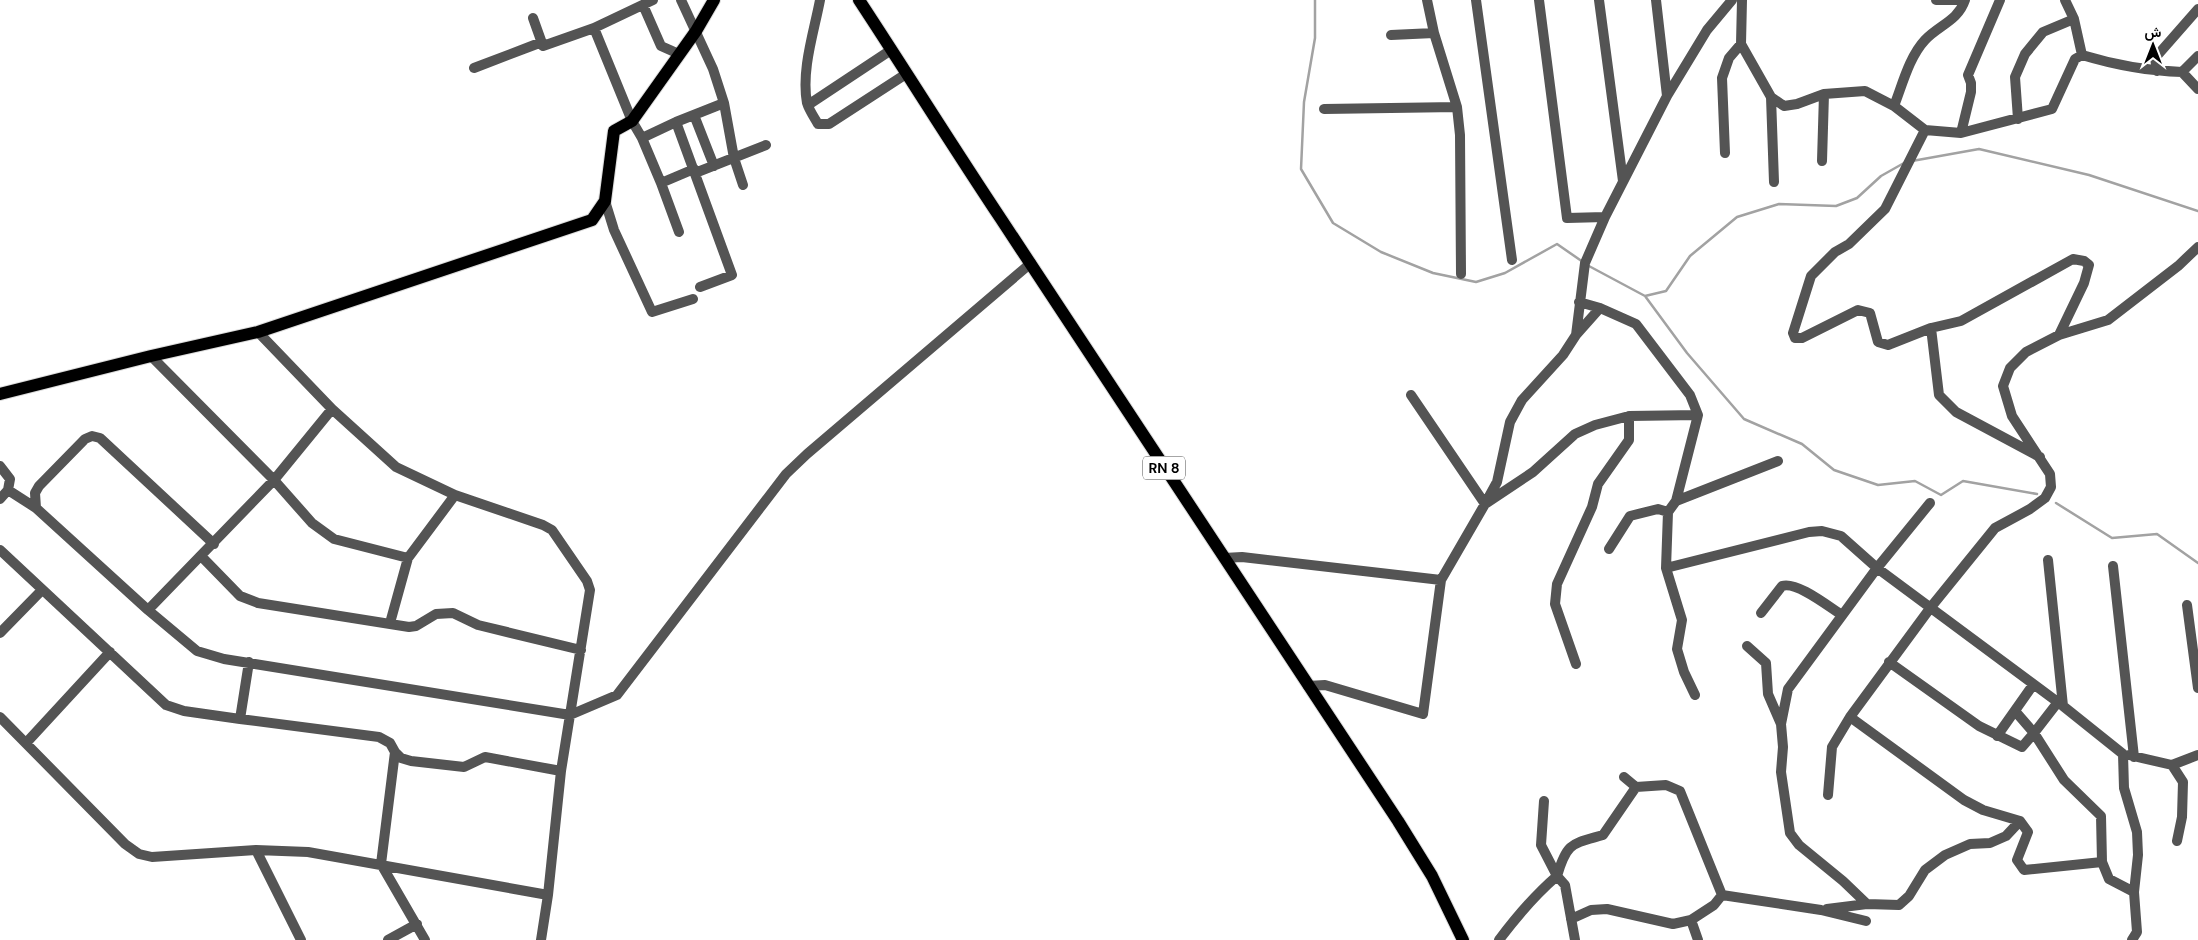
<svg xmlns="http://www.w3.org/2000/svg" width="2198" height="940" font-family="'DM Sans',Vazirmatn,sans-serif">
  <style>
    .lines { fill: none; stroke-linecap: round; stroke-linejoin: round }
    .stream { stroke: #a2a2a2; stroke-width: 2.5 }
    .major-casing { stroke: #dbdbdb; stroke-width: 14 }
    .minor { stroke: #545454; stroke-width: 10 }
    .major { stroke: #000; stroke-width: 12 }
    .labels { text-anchor: middle; stroke-width: 5; stroke-linejoin: round; paint-order: stroke }
    .shield { fill: #fff; stroke: #4c4c4c; stroke-width: 1 }
    .shield-label { font-size: 14px; font-weight: bold; fill: #000 }
  </style>
  <rect width="100%" height="100%" fill="#fff"/>
  <g class="lines">
    <path class="stream" d="M 1315,0 L 1315,38 L 1304,102 L 1301,169 L 1333,223 L 1381,252 L 1433,273 L 1476,282 L 1505,273 L 1557,244 L 1583,262
      M 1912,161 L 1979,149 L 2089,175 L 2198,211
      M 1587,265 L 1645,296 L 1687,353 L 1744,419 L 1802,444 L 1834,470 L 1878,485 L 1915,481 L 1941,495 L 1963,481 L 2037,494
      M 1645,296 L 1666,291 L 1690,256 L 1737,217 L 1779,204 L 1836,206 L 1857,198 L 1881,176 L 1904,163
      M 2056,503 L 2112,538 L 2157,534 L 2198,563"/>
    <defs>
      <path id="major" d="M 859,0 C 907,73 953,147 1001,219 C 1133,419 1265,620 1398,821 L 1432,876 L 1463,940
        M 0,394 L 151,356 L 258,332 L 592,220 L 605,201 L 614,131 L 632,121 L 696,31 L 714,0"/>
    </defs>
    <use href="#major" class="major-casing"/>
    <path class="minor" d="M 681,0 L 713,69 L 724,103 L 734,158 L 743,185
      M 820,0 C 814,32 801,70 807,103 C 809,110 814,117 818,124 L 829,124 L 906,74
      M 1427,0 L 1434,33 L 1457,107 L 1460,135 L 1461,274
      M 1476,0 L 1512,260
      M 1539,0 L 1567,218 L 1605,217
      M 1599,0 L 1623,181
      M 1656,0 L 1667,96
      M 1742,0 L 1741,44 L 1771,97 L 1784,106 L 1797,104 L 1824,94 L 1865,91 L 1894,106 L 1925,130 L 1961,133 L 2052,109 L 2075,59 L 2082,55 C 2115,65 2147,71 2182,72 L 2198,89
      M 1936,0 L 1959,0
      M 2065,0 L 2074,19 L 2082,55
      M 643,5 L 661,46 L 679,54
      M 533,18 L 543,46 L 594,28 L 653,0
      M 594,28 L 632,121 L 642,138 L 661,183 L 679,232
      M 1391,35 L 1434,33
      M 474,68 L 542,42
      M 2157,71 L 2155,58 L 2198,9
      M 2182,72 L 2198,56
      M 1771,97 L 1774,182
      M 808,105 L 891,50
      M 1894,106 C 1902,86 1909,57 1925,40 C 1939,25 1958,21 1965,0
      M 1324,109 L 1457,107
      M 694,115 L 714,166
      M 2018,119 L 2015,77 L 2025,54 L 2043,32 L 2074,19
      M 676,122 L 732,275 L 700,287
      M 1925,130 L 1885,209 L 1849,244 L 1835,252 L 1811,276 L 1793,333 L 1795,338 L 1802,338 L 1858,310 L 1870,313 L 1878,342 L 1888,345 L 1931,328 L 1961,321 L 2073,259 L 2084,261 L 2089,265 L 2084,283 L 2059,335
      M 1961,133 L 1971,92 L 1971,83 L 1968,75 L 2000,0
      M 642,138 L 676,122 L 724,103
      M 1725,153 L 1722,78 L 1729,58 L 1741,44
      M 1822,161 L 1824,94
      M 695,173 L 766,145
      M 661,183 L 694,169
      M 605,201 L 614,230 L 652,312 L 693,299
      M 1579,302 L 1600,308 L 1636,324 L 1690,395 L 1698,415 L 1676,501 L 1668,512
      M 1931,328 L 1939,395 L 1956,412 L 2040,457
      M 258,332 L 332,409 L 396,467 L 455,495 L 543,525 L 552,530 L 587,581 L 590,590 L 561,771 L 548,895 L 541,940
      M 1576,335 L 1600,308
      M 151,356 L 274,480 L 312,523 L 334,539 L 408,558
      M 1411,395 L 1485,504 L 1497,482 L 1510,422 L 1522,400 L 1563,355 L 1576,335 L 1585,263 L 1605,217 L 1667,96 L 1707,30 L 1732,0
      M 0,466 L 10,479 L 8,490 L 0,499
      M 8,490 L 36,508
      M 1676,501 L 1778,461
      M 214,544 L 100,438 L 92,436 L 85,439 L 39,486 L 35,493 L 36,508 L 148,610 L 197,651 L 224,659 L 570,715 L 617,695 L 786,474 L 807,454 L 1031,263
      M 1609,549 L 1630,516 L 1658,509 L 1668,512 L 1666,568 L 1809,532 L 1822,531 L 1841,536 L 1877,568 L 2063,706 L 2123,754 L 2124,788 L 2137,832 L 2138,855 L 2134,892 L 2137,932 L 2132,940
      M 0,550 L 166,705 L 184,711 L 240,719 L 379,737 L 390,743 L 395,752 L 401,758 L 411,761 L 464,767 L 485,757 L 561,771
      M 202,557 L 240,596 L 258,603 L 409,627 L 416,626 L 436,614 L 453,613 L 478,625 L 581,650
      M 1224,558 L 1242,557 L 1441,580
      M 2048,560 L 2063,706
      M 2113,566 L 2134,757
      M 1666,568 L 1682,620 L 1677,649 L 1684,672 L 1695,695
      M 2187,605 L 2198,688
      M 148,610 L 274,480 L 332,409
      M 1761,613 L 1782,586 C 1797,581 1829,607 1842,615
      M 390,623 L 408,558 L 455,495
      M 0,633 L 42,590
      M 1747,646 L 1766,663 L 1768,694 L 1781,724 L 1783,747 L 1781,772 L 1790,833 L 1799,845 L 1843,881 L 1867,904
      M 1889,662 L 1979,726 L 2022,747 L 2034,733 L 2015,711
      M 1576,664 L 1555,604 L 1557,584 L 1592,507 L 1598,484 L 1629,440 L 1629,416
      M 1308,686 L 1325,685 L 1423,714 L 1441,580 L 1485,504 L 1533,472 L 1575,434 L 1595,425 L 1629,416 L 1698,415
      M 2058,702 L 2034,733 L 2064,780 L 2101,816 L 2102,862 L 2109,879 L 2134,892
      M 0,717 L 125,844 L 139,854 L 152,857 L 256,850 L 301,940
      M 1850,717 L 1964,800 L 1983,810 L 2020,821 L 2028,832 L 2017,860 L 2024,870 L 2102,862
      M 240,719 L 249,662
      M 1781,724 L 1788,689 L 1877,568 L 1930,503
      M 1997,736 L 2033,685
      M 27,742 L 110,652
      M 395,752 L 381,864 L 425,940
      M 2129,755 L 2172,765 L 2183,782 L 2182,817 L 2177,841
      M 2172,765 L 2198,755
      M 1624,777 L 1636,787 L 1666,785 L 1680,791 L 1722,895 L 1821,910 L 1866,921
      M 1828,795 L 1832,747 L 1850,717 L 1931,607 L 1995,528 L 2030,509 L 2045,498 L 2051,487 L 2050,474 L 2012,416 L 2003,386 L 2010,368 L 2026,352 L 2059,335 L 2108,320 L 2178,266 L 2198,247
      M 256,850 L 308,852 L 548,895
      M 1827,909 L 1867,904 L 1899,905 L 1909,896 L 1925,870 L 1945,855 L 1970,844 L 1990,843 L 2006,836 L 2020,821
      M 1571,919 L 1591,910 L 1607,909 L 1673,924 L 1691,920
      M 388,940 L 417,924
      M 1499,940 C 1517,916 1535,895 1557,876 L 1541,845 L 1544,801
      M 1575,940 L 1565,885 L 1557,876 C 1567,842 1572,844 1603,835 L 1636,787
      M 1698,940 L 1691,920 L 1714,905 L 1722,895"/>
    <use href="#major" class="major"/>
  </g>
  <g class="labels">
    <rect class="shield" x="1143" y="456.5" width="42" height="23" rx="4"/>
    <g class="shield-label">
      <text x="1164" y="473">RN 8</text>
    </g>
  </g>
  <g transform="translate(2153 45)" stroke="#ffffff" stroke-width="4" paint-order="stroke">
  <path d="M0-4L9 19L0 12L-9 19Z" fill="#000000"/>
  <text y="-8" font-size="14" font-weight="bold" text-anchor="middle" fill="#000000">ش</text>
  </g>
</svg>
